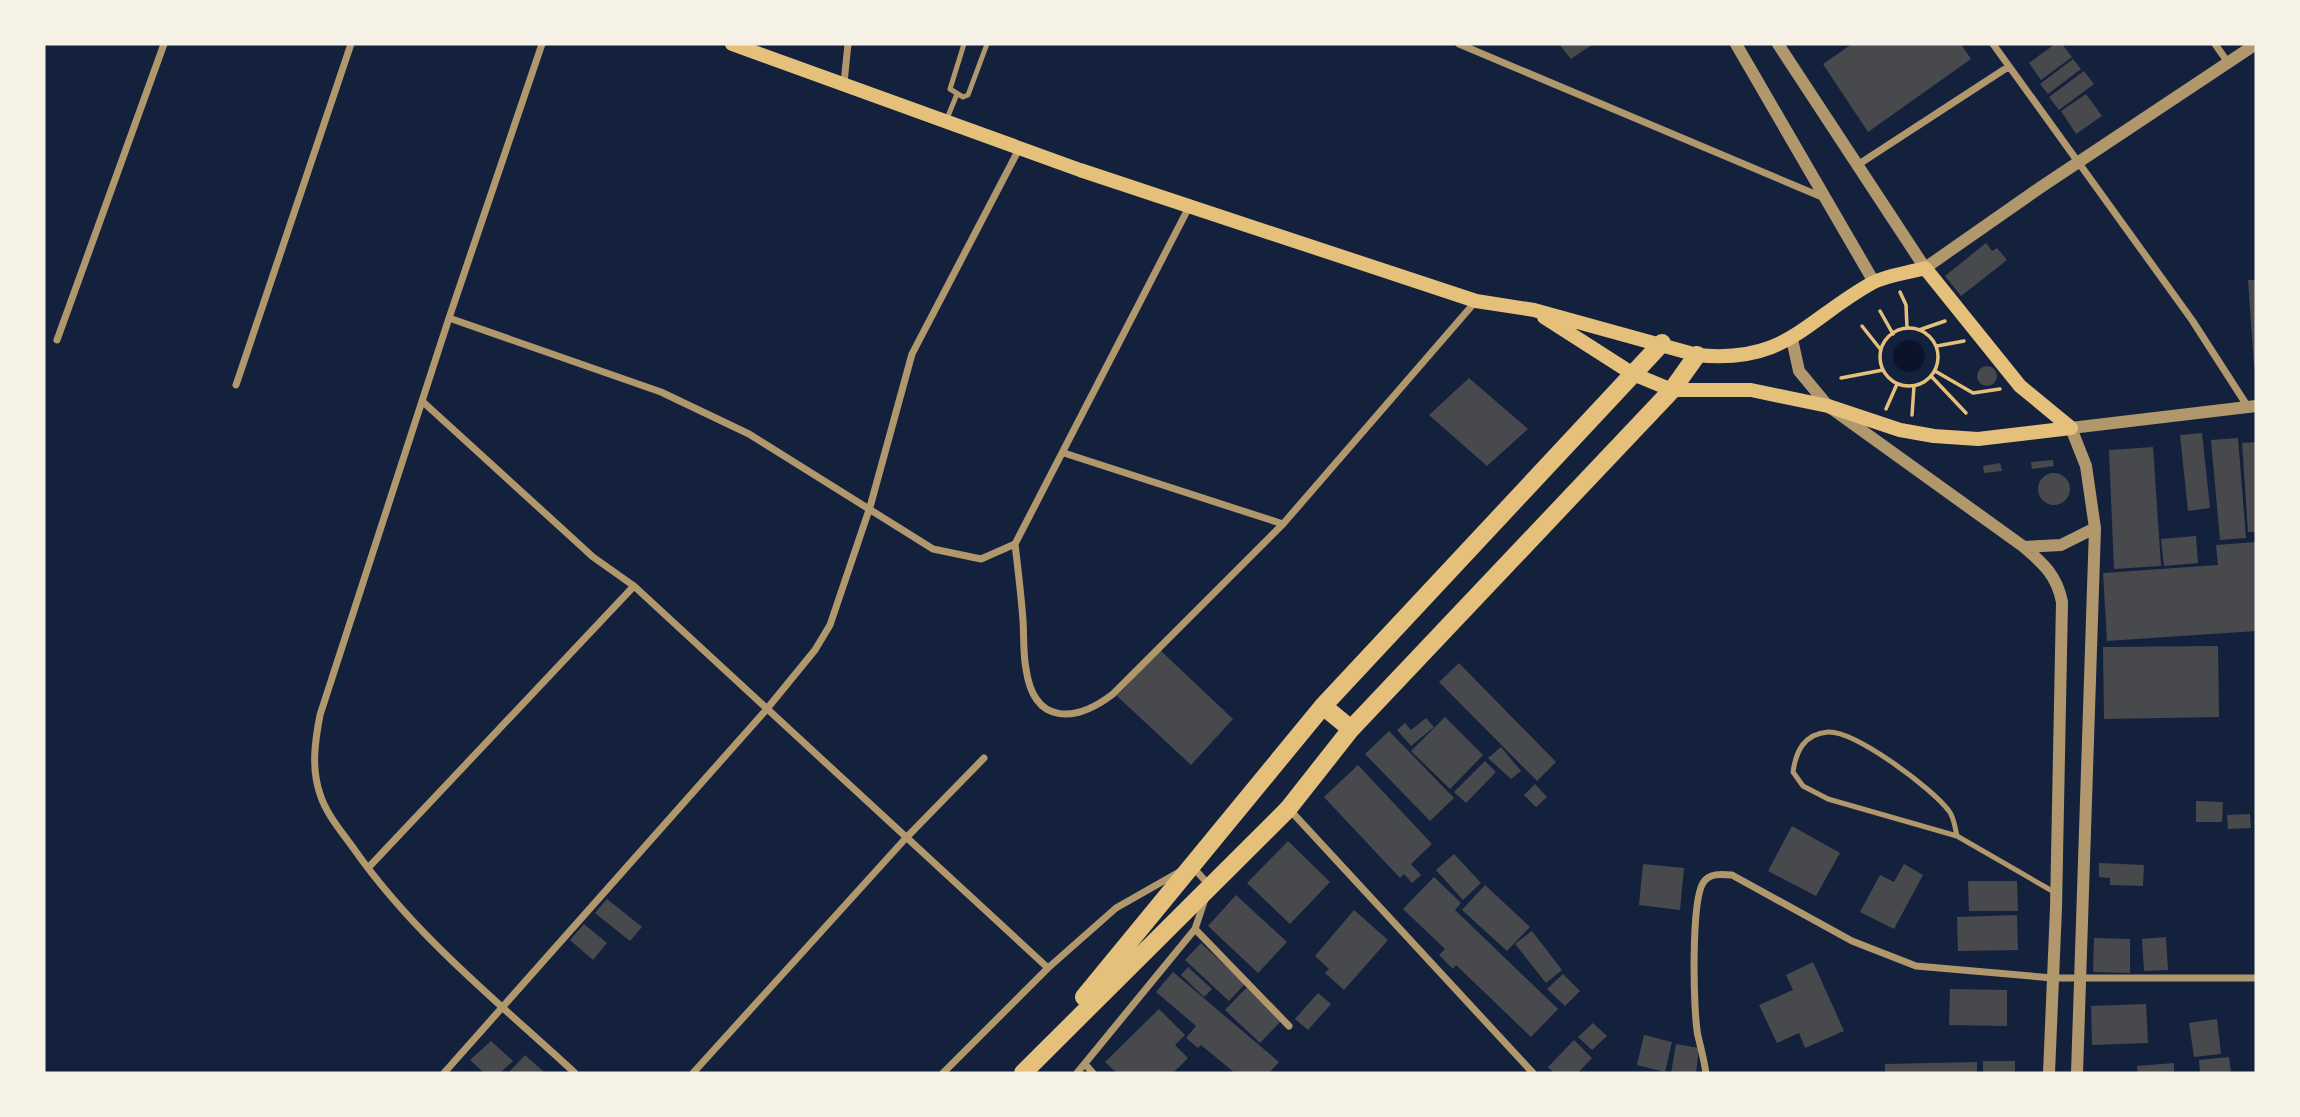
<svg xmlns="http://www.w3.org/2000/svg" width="2300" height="1117" font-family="'IBM Plex Sans',sans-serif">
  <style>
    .water { fill: #0b132b }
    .building { fill: #48494c }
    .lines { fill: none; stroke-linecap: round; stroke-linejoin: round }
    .path { stroke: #e5c07b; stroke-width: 3.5 }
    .service { stroke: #b1986c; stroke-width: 5 }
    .minor { stroke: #b1986c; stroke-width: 7 }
    .tertiary { stroke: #b1986c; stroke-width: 12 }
    .secondary { stroke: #e5c07b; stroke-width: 14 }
    .primary { stroke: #e5c07b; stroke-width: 18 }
  </style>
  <rect width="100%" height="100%" fill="#14213d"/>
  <path class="water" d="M1893 356a16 16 0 1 1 32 0a16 16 0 1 1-32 0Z"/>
  <path class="building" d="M 1559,44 L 1593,44 L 1571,59 Z
    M 1852,44 L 1961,44 L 1971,59 L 1868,132 L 1823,64 Z
    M 2055,44 L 2062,44 L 2072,57 L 2041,80 L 2029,63 Z
    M 2073,59 L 2081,69 L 2048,94 L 2040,84 Z
    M 2084,71 L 2094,84 L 2059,110 L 2049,97 Z
    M 2086,94 L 2102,116 L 2076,134 L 2061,111 Z
    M 1986,243 L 1992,251 L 1997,248 L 2007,260 L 1961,296 L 1945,276 Z
    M 2248,280 L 2256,280 L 2256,366 L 2254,366 Z
    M1977 376a10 10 0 1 1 20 0a10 10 0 1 1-20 0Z
    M 1469,378 L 1528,429 L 1487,466 L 1429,415 Z
    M 2202,433 L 2210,508 L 2188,511 L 2180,435 Z
    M 2238,438 L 2246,538 L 2220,540 L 2211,440 Z
    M 2256,442 L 2256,532 L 2248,532 L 2242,443 Z
    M 2153,447 L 2161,566 L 2114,569 L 2109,450 Z
    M 2053,460 L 2054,466 L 2032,469 L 2031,462 Z
    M 2000,463 L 2002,471 L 1984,473 L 1983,466 Z
    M2038 489a16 16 0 1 1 32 0a16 16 0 1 1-32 0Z
    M 2196,536 L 2198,563 L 2164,566 L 2161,539 Z
    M 2256,542 L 2256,631 L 2107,641 L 2103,573 L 2218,565 L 2216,545 Z
    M 2218,646 L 2219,717 L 2104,719 L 2103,647 Z
    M 1160,650 L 1233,719 L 1191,765 L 1117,696 Z
    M 1459,663 L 1556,762 L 1537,781 L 1439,682 Z
    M 1445,717 L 1483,755 L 1450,789 L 1411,751 Z
    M 1426,718 L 1434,727 L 1411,746 L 1397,730 L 1405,723 L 1411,730 Z
    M 1389,731 L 1454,798 L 1430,821 L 1365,754 Z
    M 1501,747 L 1521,771 L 1511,779 L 1488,758 Z
    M 1485,761 L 1496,772 L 1466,803 L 1454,792 Z
    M 1358,765 L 1432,844 L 1411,864 L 1421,875 L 1412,883 L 1404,874 L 1400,878 L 1324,797 Z
    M 1535,784 L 1547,797 L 1536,807 L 1524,795 Z
    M 2196,801 L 2223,802 L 2222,822 L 2196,822 Z
    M 2250,814 L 2251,828 L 2228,829 L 2227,815 Z
    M 1792,826 L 1840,853 L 1816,896 L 1768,871 Z
    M 1288,841 L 1330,882 L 1290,924 L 1247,883 Z
    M 1454,854 L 1481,883 L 1463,900 L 1436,870 Z
    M 2099,863 L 2144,865 L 2143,886 L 2110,885 L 2110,878 L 2099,877 Z
    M 1643,864 L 1684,868 L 1680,910 L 1639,905 Z
    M 1904,864 L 1923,875 L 1894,929 L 1860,912 L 1880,875 L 1894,882 Z
    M 1434,877 L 1461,903 L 1455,910 L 1558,1009 L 1531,1037 L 1456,965 L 1453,969 L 1439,955 L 1445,949 L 1403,909 Z
    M 1968,881 L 2017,881 L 2018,911 L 1969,911 Z
    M 1485,885 L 1530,927 L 1507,951 L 1462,910 Z
    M 1236,895 L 1287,942 L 1258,973 L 1208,926 Z
    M 607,899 L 642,927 L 630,941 L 595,913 Z
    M 1354,910 L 1388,940 L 1344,990 L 1325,973 L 1329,969 L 1315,956 Z
    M 2017,915 L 2018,950 L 1958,951 L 1957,917 Z
    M 584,924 L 607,943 L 593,960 L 570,940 Z
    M 1532,931 L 1562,970 L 1546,983 L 1515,944 Z
    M 2166,937 L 2168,970 L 2144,971 L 2142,939 Z
    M 2094,938 L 2130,939 L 2130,973 L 2093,972 Z
    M 1201,943 L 1245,984 L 1229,1001 L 1185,960 Z
    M 1813,962 L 1844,1031 L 1805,1048 L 1799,1033 L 1777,1043 L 1759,1005 L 1793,990 L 1786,975 Z
    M 1188,967 L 1212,989 L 1204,997 L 1181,975 Z
    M 1173,972 L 1279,1062 L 1269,1073 L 1235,1073 L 1201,1045 L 1198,1048 L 1186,1038 L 1196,1026 L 1156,992 Z
    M 1563,974 L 1580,991 L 1565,1006 L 1547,989 Z
    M 1247,987 L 1282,1020 L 1260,1043 L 1225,1010 Z
    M 1950,989 L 2007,990 L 2007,1026 L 1949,1025 Z
    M 1318,993 L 1331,1004 L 1308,1030 L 1295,1019 Z
    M 2146,1004 L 2148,1043 L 2092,1045 L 2091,1006 Z
    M 1159,1009 L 1185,1035 L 1175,1045 L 1188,1058 L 1173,1073 L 1117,1073 L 1105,1062 Z
    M 2217,1019 L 2221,1054 L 2194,1057 L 2189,1023 Z
    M 1593,1023 L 1607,1036 L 1592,1050 L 1578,1037 Z
    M 1644,1035 L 1672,1042 L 1665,1072 L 1637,1065 Z
    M 1574,1040 L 1592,1058 L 1578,1073 L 1554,1073 L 1548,1067 Z
    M 491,1041 L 513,1061 L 500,1073 L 484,1073 L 470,1060 Z
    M 1676,1044 L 1699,1048 L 1696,1073 L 1671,1073 Z
    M 525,1055 L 545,1073 L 509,1072 Z
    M 2229,1057 L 2231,1073 L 2200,1073 L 2199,1060 Z
    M 1983,1061 L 2015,1061 L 2015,1073 L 1983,1073 Z
    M 1977,1062 L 1977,1073 L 1885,1073 L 1885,1064 Z
    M 2174,1063 L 2174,1073 L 2138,1073 L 2137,1066 Z"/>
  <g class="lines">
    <path class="path" d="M 1900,292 L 1906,305 L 1907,328
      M 1880,311 L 1893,334
      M 1862,326 L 1881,350
      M1880 357a29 29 0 1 1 58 0a29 29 0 1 1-58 0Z
      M 1919,330 L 1945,321
      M 1937,346 L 1964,341
      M 1935,371 L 1973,393 L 2000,389
      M 1931,376 L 1966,413
      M 1841,378 L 1883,370
      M 1886,409 L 1897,384
      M 1912,415 L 1914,386"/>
    <path class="service" d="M 964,44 L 950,89 L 963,97 L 968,95 L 987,44
      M 946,121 L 957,94
      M 1957,836 L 1828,799 L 1803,786 L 1793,772 C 1796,751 1804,734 1828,732 C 1856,731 1933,789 1949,811 C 1954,817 1955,828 1957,836 L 2054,892"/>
    <path class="minor" d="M 542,44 L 449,318 L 320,715 C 315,741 311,768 320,794 C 326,814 342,832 354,849 C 415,936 497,1001 575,1073
      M 1459,44 L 1822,197
      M 1993,44 L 2192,320 L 2248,407
      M 2215,44 L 2229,64
      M 844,83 L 848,44
      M 1856,166 L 2008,67
      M 449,318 L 661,392 L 749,434 L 933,549 L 981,559 L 1015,544 L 1189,207
      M 57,340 L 164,44
      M 236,385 L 351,44
      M 422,401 L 593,557 L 634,586 L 1048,968
      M 1064,453 L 1283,524
      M 1015,544 C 1018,569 1021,594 1023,620 C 1024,636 1023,653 1026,669 C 1034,725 1075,723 1113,694 L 1283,524 L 1476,301
      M 1289,809 L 1533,1073
      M 1191,865 L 1209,885
      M 368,868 L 634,586
      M 1195,929 L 1289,1026
      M 1085,1064 L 1093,1073
      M 444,1073 L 766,710 L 815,650 L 830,625 L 870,507 L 912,354 L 1019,149
      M 693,1073 L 905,839 L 984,758
      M 943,1073 L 1048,968 L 1116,908 L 1181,871
      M 1077,1073 L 1195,929 L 1205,899
      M 1706,1073 C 1704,1060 1701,1048 1698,1036 C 1693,1013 1691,902 1703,883 C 1709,873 1721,874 1732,875 L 1852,941 L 1916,966 L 2053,978 L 2256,978"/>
    <path class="tertiary" d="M 1736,44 L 1874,282
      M 1778,44 L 1925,268 L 2041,187 L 2256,44
      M 1792,339 L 1799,371 L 1828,406 L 2024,547 C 2044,564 2057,576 2062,602 L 2056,908 L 2049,1073
      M 2024,547 L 2061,545 L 2095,528
      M 2077,1073 L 2095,528 L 2086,466 L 2071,428 L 2256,406"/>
    <path class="secondary" d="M 732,44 L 1080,170 L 1476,301 L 1534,310 L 1697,355 C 1786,364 1804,321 1872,283 C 1887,275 1908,273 1925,268 L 2020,386 L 2071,428
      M 1544,317 L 1633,374 L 1672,390 L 1751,390 L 1828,406 L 1900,430 L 1934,436 L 1978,439 L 2071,428"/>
    <path class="primary" d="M 1323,706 L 1351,729
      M 1084,997 L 1323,706 L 1662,343
      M 1023,1073 L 1288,809 L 1351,729 L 1672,390 L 1697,355"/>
  </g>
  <rect width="2300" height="1117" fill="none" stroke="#f6f1e7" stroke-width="91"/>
</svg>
